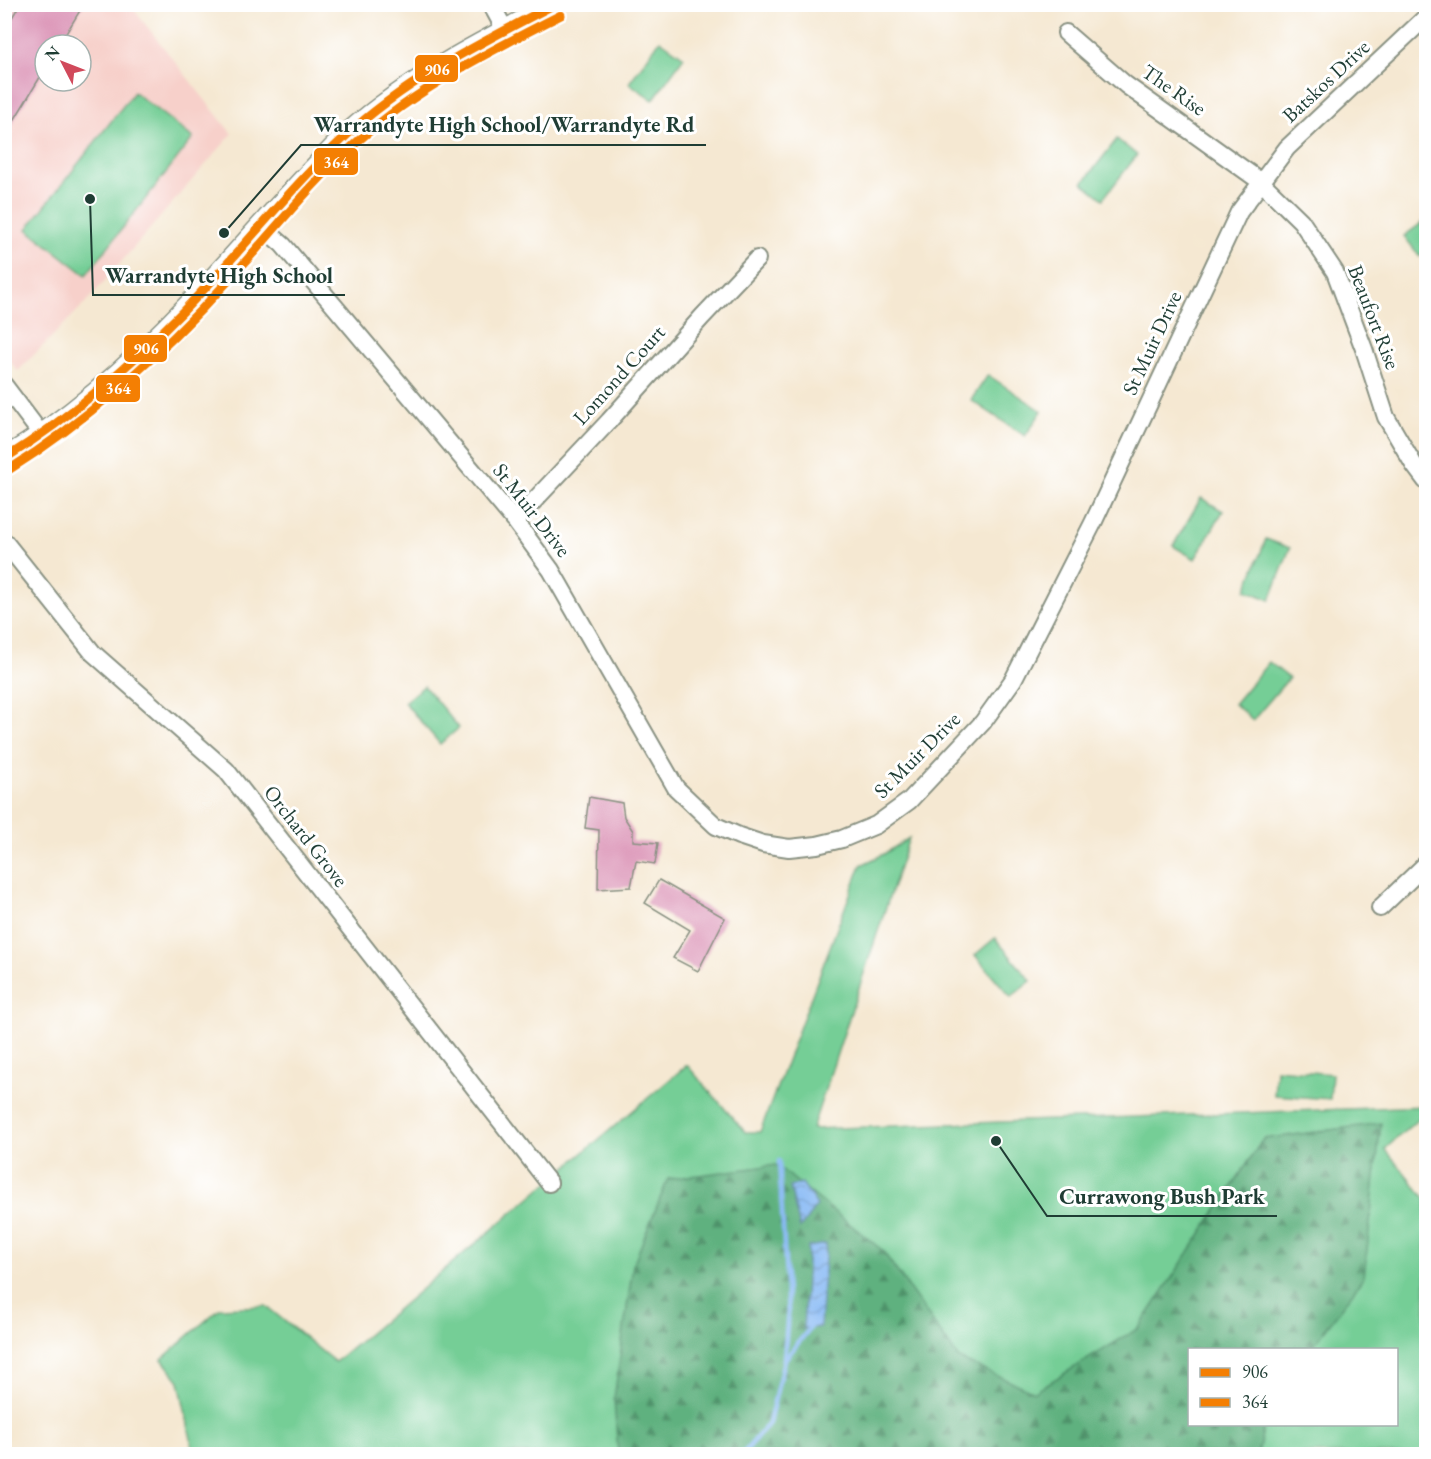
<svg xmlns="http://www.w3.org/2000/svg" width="1431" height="1459" font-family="'EB Garamond',serif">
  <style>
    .built { fill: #f7d0ca; fill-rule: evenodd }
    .green { fill: #74ce96; stroke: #4a8665; stroke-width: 1.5; fill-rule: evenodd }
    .forest { fill: url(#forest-firs); stroke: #3f775a; stroke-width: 1.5 }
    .water { fill: url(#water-waves); stroke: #547c94; stroke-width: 1.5 }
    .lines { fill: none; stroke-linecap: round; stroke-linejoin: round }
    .stream { stroke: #88baf5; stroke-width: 4.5 }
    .building { fill: #da90b4 }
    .minor-casing { stroke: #8a9283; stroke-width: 20 }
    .major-casing { stroke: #8a9283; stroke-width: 24 }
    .minor { stroke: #fff; stroke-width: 16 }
    .major { stroke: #fff; stroke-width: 21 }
    .bus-1-casing { stroke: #fff; stroke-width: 14 }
    .bus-2-casing { stroke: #fff; stroke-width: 14 }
    .bus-1 { stroke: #f47f03; stroke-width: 9 }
    .bus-2 { stroke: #f47f03; stroke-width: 9 }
    .labels { text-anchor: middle; stroke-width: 6; stroke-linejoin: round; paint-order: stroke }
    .street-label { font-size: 21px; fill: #1f3d34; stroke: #fff }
    .leader { fill: none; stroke: #1f3d34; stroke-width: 2 }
    .callout-dot { fill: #1f3d34; stroke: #fff; stroke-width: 2 }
    .callout-label { font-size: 22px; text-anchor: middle; font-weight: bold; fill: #1f3d34; stroke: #fff; stroke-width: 6; stroke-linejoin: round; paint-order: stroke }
    .line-badge { stroke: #fff; stroke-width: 2 }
    .badge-label { font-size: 16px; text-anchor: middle; font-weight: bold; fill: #fff }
  </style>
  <defs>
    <pattern id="forest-firs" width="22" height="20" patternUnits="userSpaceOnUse" patternTransform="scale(1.5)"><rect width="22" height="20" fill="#5fb17f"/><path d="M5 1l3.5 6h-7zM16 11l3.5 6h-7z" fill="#4e9169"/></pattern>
    <pattern id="water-waves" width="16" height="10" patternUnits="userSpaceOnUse" patternTransform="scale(1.5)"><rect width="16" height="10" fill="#88baf5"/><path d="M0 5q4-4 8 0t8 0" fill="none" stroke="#6f98c7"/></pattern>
  </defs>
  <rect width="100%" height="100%" fill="#fff"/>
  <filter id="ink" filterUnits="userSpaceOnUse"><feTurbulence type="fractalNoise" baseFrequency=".0167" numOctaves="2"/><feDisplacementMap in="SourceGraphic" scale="12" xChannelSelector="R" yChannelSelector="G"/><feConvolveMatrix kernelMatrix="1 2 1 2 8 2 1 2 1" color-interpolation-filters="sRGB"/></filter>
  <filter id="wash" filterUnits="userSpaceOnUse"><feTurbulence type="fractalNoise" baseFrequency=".008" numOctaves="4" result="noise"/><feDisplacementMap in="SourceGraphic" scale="24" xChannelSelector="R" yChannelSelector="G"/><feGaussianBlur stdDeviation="1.35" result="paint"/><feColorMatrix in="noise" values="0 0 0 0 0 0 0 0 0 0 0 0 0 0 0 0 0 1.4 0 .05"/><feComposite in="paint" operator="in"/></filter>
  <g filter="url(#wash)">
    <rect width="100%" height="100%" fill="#f5e8d2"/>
    <path class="built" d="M 4,5 L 130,5 L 232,134 L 89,299 L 18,371 L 4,354 ZM 45,45 L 81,45 L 81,81 L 45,81 Z"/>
    <path class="green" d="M 660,40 L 684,57 L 653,100 L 629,83 Z
      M 134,92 L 193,138 L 86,275 L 27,229 Z
      M 1117,139 L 1137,155 L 1103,199 L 1083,183 Z
      M 1426,220 L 1426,252 L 1420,257 L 1404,236 Z
      M 988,375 L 1042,411 L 1025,436 L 971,400 Z
      M 1201,498 L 1223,511 L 1195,559 L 1173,546 Z
      M 1266,539 L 1290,548 L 1270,600 L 1246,590 Z
      M 1269,662 L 1289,678 L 1253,720 L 1234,704 Z
      M 424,686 L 459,728 L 440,744 L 404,702 Z
      M 909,838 L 812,1129 L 1426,1106 L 1426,1112 L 1385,1149 L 1426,1199 L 1426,1454 L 194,1454 L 179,1381 L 162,1359 L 220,1308 L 266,1306 L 335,1362 L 687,1065 L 745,1132 L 760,1132 L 861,865 L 884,854 ZM 1190,1350 L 1396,1350 L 1396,1424 L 1190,1424 Z
      M 995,938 L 1031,981 L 1011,997 L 975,955 Z
      M 1276,1069 L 1332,1074 L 1330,1099 L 1274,1095 Z"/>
    <path class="forest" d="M 1381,1123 L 1364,1277 L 1311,1349 L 1190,1350 L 1190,1424 L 1264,1425 L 1258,1454 L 618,1454 L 614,1399 L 633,1265 L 668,1179 L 776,1165 L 882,1250 L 959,1359 L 1034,1392 L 1139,1328 L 1263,1139 Z"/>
    <path class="water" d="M 802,1183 L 817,1205 L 800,1228 L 790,1187 Z
      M 826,1244 L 820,1327 L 803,1329 L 808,1247 Z"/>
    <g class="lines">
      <path class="stream" d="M 785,1359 L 810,1328
        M 743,1454 L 769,1423 L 784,1360 L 788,1311 L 779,1161"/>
    </g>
    <g id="blocks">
      <path class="building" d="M 20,4 L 84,4 L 59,45 L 45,45 L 45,69 L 4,137 L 4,31 Z
        M 589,797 L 622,803 L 624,817 L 633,831 L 633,841 L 658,843 L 655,864 L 636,861 L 631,887 L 598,889 L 599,830 L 585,828 Z
        M 659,880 L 725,918 L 698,971 L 673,958 L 690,930 L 645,903 Z"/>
    </g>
  </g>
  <g filter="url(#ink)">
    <use href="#blocks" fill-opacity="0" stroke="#8a9283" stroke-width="1.5"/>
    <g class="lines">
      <defs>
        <path id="minor" d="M 491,4 L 505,30
          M 1066,33 L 1126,85 L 1260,181 L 1301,221 L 1335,272 L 1364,349 L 1386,417 L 1414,465 L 1426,481
          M 261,226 L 283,245 L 515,521 L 551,570 L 676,788 L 716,826 L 739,836 L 763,844 L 789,848 L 817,845 L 842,839 L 876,825 L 909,801 L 983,722 L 1013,680 L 1093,523 L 1239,212 L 1287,148 L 1426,17
          M 4,385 L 41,434
          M 515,521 L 609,421 L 702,317 L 757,259
          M 4,541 L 93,653 L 226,770 L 549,1183
          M 1380,908 L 1426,864"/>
        <path id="major" d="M 4,459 C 72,419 138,359 192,302 C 232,260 270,215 311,172 C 324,159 336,145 349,133 C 410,79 484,41 556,4"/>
      </defs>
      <use href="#minor" class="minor-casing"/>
      <use href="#major" class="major-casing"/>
      <use href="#minor" class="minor"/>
      <use href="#major" class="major"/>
      <defs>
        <path id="bus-1" d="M 4,459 C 81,411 147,351 208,285 C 254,235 297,181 347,135 C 407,79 483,42 555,4"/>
        <path id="bus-2" d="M 10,469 C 93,417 164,351 230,279 C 271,234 311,183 357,142 C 417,88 490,51 561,15"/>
      </defs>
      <use href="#bus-1" class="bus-1-casing"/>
      <use href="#bus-2" class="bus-2-casing"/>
      <use href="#bus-1" class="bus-1"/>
      <use href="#bus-2" class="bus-2"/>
    </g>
  </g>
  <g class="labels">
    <g class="street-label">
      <text transform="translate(1326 81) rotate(-43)" y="7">Batskos Drive</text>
      <text transform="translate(1174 90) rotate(35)" y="7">The Rise</text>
      <text transform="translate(1374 317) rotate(69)" y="7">Beaufort Rise</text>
      <text transform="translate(1152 343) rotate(-65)" y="7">St Muir Drive</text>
      <text transform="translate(619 375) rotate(-48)" y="7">Lomond Court</text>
      <text transform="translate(532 510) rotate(52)" y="7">St Muir Drive</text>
      <text transform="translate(917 755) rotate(-45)" y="7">St Muir Drive</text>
      <text transform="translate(306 836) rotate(52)" y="7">Orchard Grove</text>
    </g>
  </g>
  <path class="leader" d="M224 233L301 145H706M90 199L93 295H345M996 1141L1047 1216H1277"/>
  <g class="callout-dot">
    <circle cx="224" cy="233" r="6"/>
    <circle cx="90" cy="199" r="6"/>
    <circle cx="996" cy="1141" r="6"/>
  </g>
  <g class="callout-label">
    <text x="504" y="132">Warrandyte High School/Warrandyte Rd</text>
    <text x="219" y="283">Warrandyte High School</text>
    <text x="1162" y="1204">Currawong Bush Park</text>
  </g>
  <g class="line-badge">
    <rect x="414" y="54" width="45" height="29" rx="6" fill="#f47f03"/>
    <rect x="313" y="147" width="46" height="29" rx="6" fill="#f47f03"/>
    <rect x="123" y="334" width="45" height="29" rx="6" fill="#f47f03"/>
    <rect x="95" y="374" width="46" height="29" rx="6" fill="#f47f03"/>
  </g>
  <g class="badge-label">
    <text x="437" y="75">906</text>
    <text x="336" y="168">364</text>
    <text x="146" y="354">906</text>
    <text x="118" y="394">364</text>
  </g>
  <rect width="1431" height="1459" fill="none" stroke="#fff" stroke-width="24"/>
  <rect x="1188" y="1348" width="210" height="78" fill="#ffffff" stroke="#a5b1ae" stroke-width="1.5"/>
  <rect x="1200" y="1368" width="30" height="9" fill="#f47f03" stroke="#a5b1ae" stroke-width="1.5"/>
  <text x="1242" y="1378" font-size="18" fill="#1f3d34">906</text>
  <rect x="1200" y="1398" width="30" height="9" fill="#f47f03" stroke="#a5b1ae" stroke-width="1.5"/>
  <text x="1242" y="1408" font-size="18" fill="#1f3d34">364</text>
  <g transform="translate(63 63) rotate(312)"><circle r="28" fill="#ffffff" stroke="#a5b1ae" stroke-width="1.5"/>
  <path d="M0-4.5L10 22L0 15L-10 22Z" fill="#d1495b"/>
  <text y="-9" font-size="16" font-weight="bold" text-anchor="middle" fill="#1f3d34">N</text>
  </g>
</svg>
